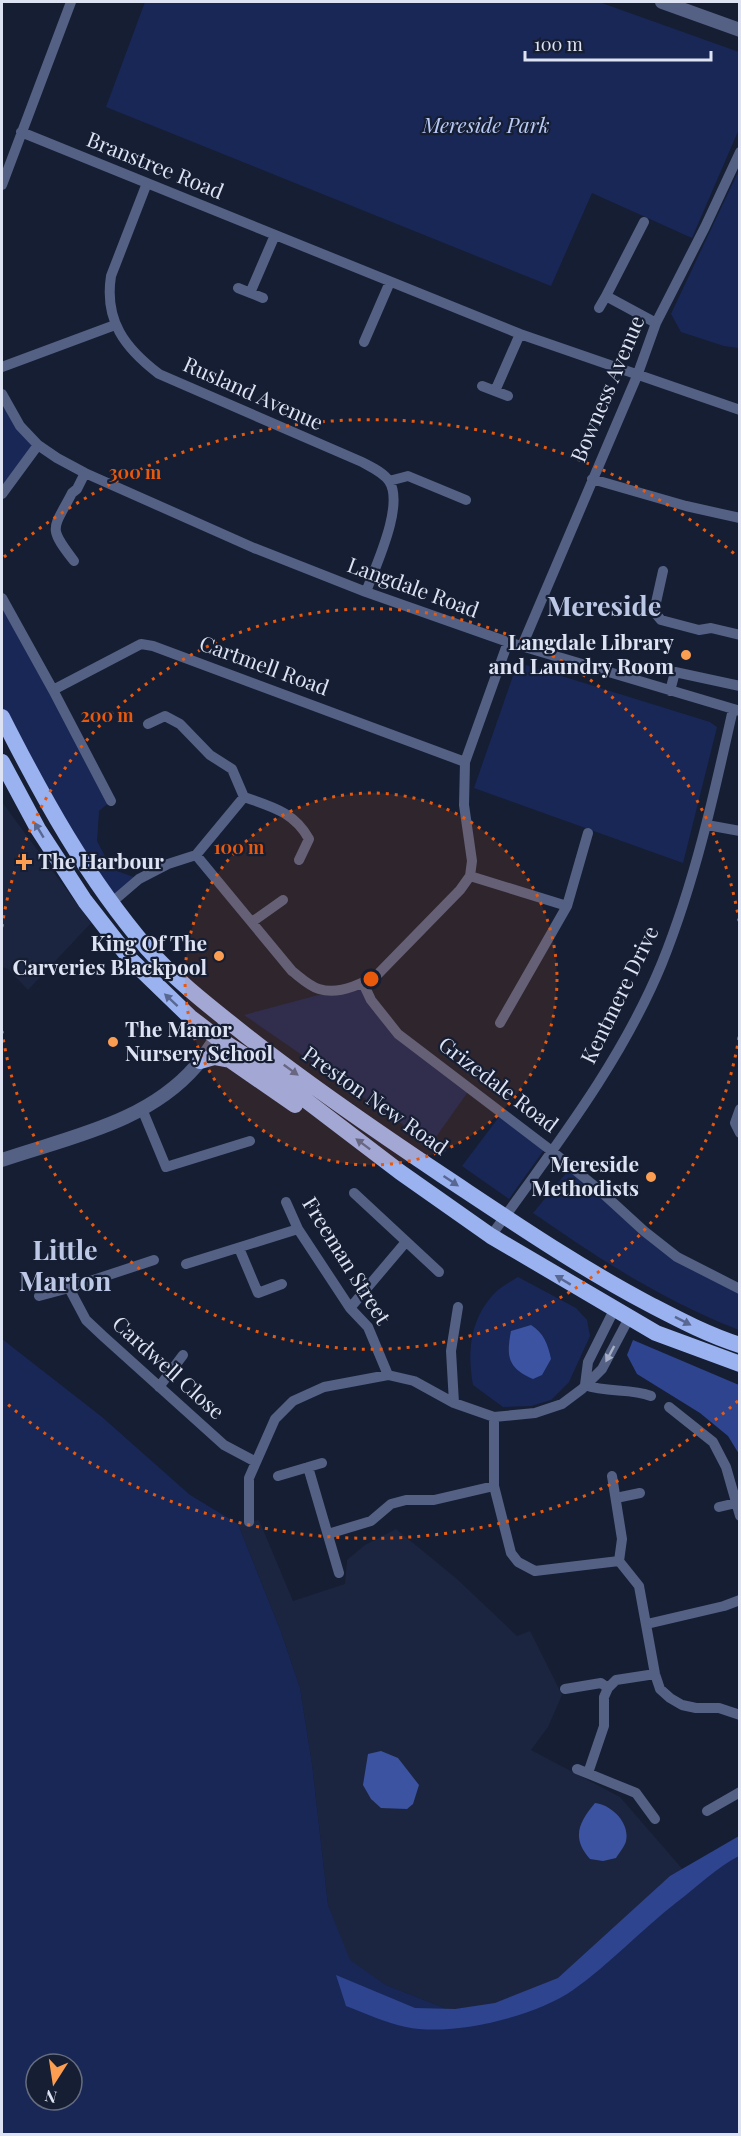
<svg xmlns="http://www.w3.org/2000/svg" width="741" height="2136" font-family="'Playfair Display',serif">
  <style>
    .built { fill: #1c2540 }
    .green { fill: #192757; fill-rule: evenodd }
    .forest { fill: #2e448f }
    .water { fill: #3b53a0 }
    .lines { fill: none; stroke-linecap: round; stroke-linejoin: round }
    .minor { stroke: #546184; stroke-width: 10 }
    .tertiary { stroke: #546184; stroke-width: 14 }
    .trunk { stroke: #9ab2f0; stroke-width: 16 }
    .oneway { fill: #586892 }
    .oneway2 { fill: #a6afc6 }
    .ring { fill: none; stroke: #e8590c; stroke-width: 3; stroke-dasharray: 3 6 }
    .poi-dot { fill: #fb9e51; stroke: #161e33; stroke-width: 2 }
    .labels { text-anchor: middle; stroke-width: 4.5; stroke-linejoin: round; paint-order: stroke }
    .park-label { font-size: 21px; font-style: italic; fill: #b9caf5; stroke: #161e33 }
    .street-label { font-size: 21px; fill: #dde3f2; stroke: #161e33 }
    .poi-label { font-size: 21px; font-weight: bold; fill: #dde3f2; stroke: #161e33; text-anchor: end }
    .district-label { font-size: 27px; font-weight: bold; fill: #bcc8e5; stroke: #161e33 }
    .centre { fill: #e8590c; stroke: #161e33; stroke-width: 3 }
    .ring-label { font-size: 18px; text-anchor: middle; font-weight: bold; fill: #e8590c; stroke: #161e33; stroke-width: 4.5; stroke-linejoin: round; paint-order: stroke }
  </style>
  <rect width="100%" height="100%" fill="#161e33"/>
  <path class="built" d="M 2,802 L 91,923 L 28,990 L 8,969 L 2,967 Z
    M 259,1520 L 293,1601 L 345,1584 L 347,1560 L 365,1545 L 396,1529 L 457,1579 L 517,1636 L 530,1631 L 562,1695 L 548,1727 L 531,1750 L 620,1797 L 685,1872 L 562,1982 L 506,2004 L 449,2010 L 386,1985 L 349,1960 L 328,1905 L 312,1764 L 300,1688 L 281,1632 L 238,1524 Z"/>
  <path class="green" d="M 145,2 L 599,2 L 739,52 L 739,129 L 692,238 L 592,193 L 551,286 L 106,107 Z
    M 739,170 L 739,348 L 724,346 L 681,332 L 671,314 Z
    M 2,394 L 38,445 L 2,494 Z
    M 2,598 L 111,801 L 99,811 L 97,841 L 109,864 L 117,871 L 139,879 L 111,903 L 2,717 Z
    M 526,665 L 710,722 L 717,727 L 683,863 L 474,788 L 514,673 Z
    M 363,983 L 398,1034 L 470,1089 L 431,1144 L 244,1015 Z
    M 502,1113 L 546,1147 L 509,1199 L 462,1166 Z
    M 571,1167 L 644,1231 L 739,1289 L 739,1330 C 662,1300 601,1260 533,1213 Z
    M 518,1277 L 576,1308 L 587,1320 L 590,1336 L 569,1382 L 551,1400 L 531,1406 L 503,1407 L 473,1385 C 467,1351 470,1316 498,1290 C 504,1285 511,1281 518,1277 Z
    M 2,1339 L 102,1417 L 190,1495 L 238,1524 L 281,1632 L 300,1688 L 312,1764 L 328,1905 L 350,1960 L 386,1985 L 449,2010 L 506,2004 L 562,1982 L 739,1849 L 739,2134 L 2,2134 ZM 36,2064 L 72,2064 L 72,2100 L 36,2100 Z"/>
  <path class="forest" d="M 633,1340 L 739,1385 L 739,1454 L 728,1436 L 700,1413 L 637,1374 L 627,1355 Z
    M 739,1836 L 739,1856 C 717,1867 697,1887 677,1902 C 641,1930 610,1964 573,1990 C 534,2017 452,2037 406,2027 C 386,2023 365,2013 346,2006 L 336,1975 L 415,2008 L 455,2009 L 495,2003 L 558,1978 L 670,1876 Z"/>
  <path class="water" d="M 531,1325 C 544,1333 548,1345 551,1359 L 542,1375 L 533,1379 C 508,1368 506,1357 511,1331 Z
    M 381,1751 L 398,1758 L 419,1785 L 413,1804 L 407,1809 L 381,1808 L 371,1799 L 363,1785 L 368,1754 Z
    M 595,1803 C 612,1805 630,1823 626,1841 C 625,1846 619,1853 616,1858 L 603,1861 L 590,1859 C 571,1838 579,1822 595,1803 Z"/>
  <g class="lines">
    <path class="minor" d="M 21,132 L 520,334 L 740,410
      M 147,183 L 111,276 C 104,321 125,348 159,374 L 362,462 C 371,467 383,472 389,481 C 405,505 375,567 366,592
      M 2,185 L 71,2
      M 644,222 L 606,296 L 656,323
      M 238,288 L 263,298
      M 250,293 L 275,235
      M 599,308 L 606,296
      M 364,342 L 390,282
      M 2,367 L 115,325
      M 482,386 L 508,396
      M 495,391 L 520,334
      M 2,394 L 20,426 L 38,445 L 57,458 L 85,473 L 254,548 L 366,592 L 508,642 L 740,711
      M 592,479 L 686,506 L 740,518
      M 389,481 L 408,476 L 466,500
      M 2,494 L 38,445
      M 74,561 C 47,526 53,530 72,493 L 77,489 L 85,473
      M 663,571 L 655,607 L 656,614 L 661,620 L 699,630 L 711,628 L 740,635
      M 2,598 L 53,690 L 111,801
      M 639,608 L 655,611
      M 522,646 L 637,376 L 656,323 L 705,227 L 740,152
      M 53,690 L 141,644 L 153,646 L 465,762
      M 670,691 L 675,672 L 740,686
      M 244,797 C 272,807 294,812 309,839 L 299,860
      M 707,825 L 740,831
      M 196,855 L 292,971 C 300,977 309,986 319,989 C 339,995 362,984 378,974 L 460,890 L 470,876 L 472,861 L 464,805 L 465,762 L 508,642
      M 470,876 L 567,906
      M 111,903 L 139,879 L 168,864 L 196,855 L 244,797 L 232,769 L 210,755 L 180,724 L 165,716 L 148,724
      M 252,922 L 283,900
      M 363,983 L 371,1000 L 398,1034 L 553,1152 L 597,1188 L 644,1231 L 677,1257 L 740,1289
      M 500,1023 L 567,906 L 588,833
      M 142,1109 L 166,1167 L 250,1141
      M 740,1109 L 735,1123 L 740,1133
      M 354,1193 L 439,1272
      M 286,1202 L 298,1229 L 350,1308 L 368,1327 L 388,1375
      M 491,1236 C 553,1149 621,1063 662,963 C 695,881 714,795 733,709
      M 239,1248 L 258,1293 L 282,1284
      M 186,1264 L 298,1229
      M 69,1288 L 86,1320 L 103,1336 L 224,1445 L 256,1462
      M 39,1296 L 69,1288 L 154,1260
      M 350,1308 L 405,1243
      M 585,1385 L 588,1362 L 614,1310
      M 585,1385 C 607,1393 630,1388 651,1396
      M 159,1387 L 183,1355
      M 454,1403 L 451,1351 L 458,1307
      M 669,1407 L 713,1442 L 726,1467 L 740,1516
      M 494,1417 L 494,1486 L 511,1553 L 518,1562 L 535,1571 L 619,1561 L 639,1586 L 655,1674 L 660,1689 L 670,1698 L 682,1705 L 696,1708 L 719,1708 L 740,1715
      M 308,1467 L 339,1573
      M 278,1476 L 322,1463
      M 612,1476 L 622,1539 L 619,1561
      M 616,1498 L 640,1493
      M 719,1507 L 736,1503
      M 249,1522 L 249,1478 L 275,1419 L 293,1401 L 324,1387 L 388,1375 L 414,1381 L 454,1403 L 494,1417 L 535,1413 L 562,1404 L 582,1389 L 602,1369 L 629,1318
      M 328,1534 L 371,1521 L 391,1504 L 406,1500 L 434,1500 L 494,1486
      M 647,1624 L 724,1606 L 740,1600
      M 565,1689 L 601,1683 L 608,1688
      M 577,1769 L 636,1793 L 655,1819
      M 588,1773 L 604,1726 L 604,1697 L 608,1688 L 616,1680 L 655,1674
      M 707,1811 L 740,1792"/>
    <path class="tertiary" d="M 662,2 L 740,30
      M 2,1160 C 69,1137 147,1123 196,1066 C 207,1053 217,1036 228,1021"/>
    <path class="trunk" d="M 2,717 C 43,798 87,878 147,948 C 176,981 213,1009 248,1037 C 310,1086 376,1131 442,1175 C 510,1220 577,1266 649,1304 C 678,1319 708,1335 740,1345
      M 2,762 L 38,829 L 85,901 L 131,960 L 190,1017 L 216,1037 L 257,1063 L 400,1172 L 491,1236 L 656,1333 L 740,1364
      M 200,1061 L 214,1057 L 230,1060 L 295,1105"/>
  </g>
  <defs><path id="oneway-solid" d="M-6-.8H1V-3.2L6.5 0L1 3.2V.8H-6Z" transform="scale(1.5)"/></defs>
  <g class="oneway">
    <use href="#oneway-solid" transform="translate(39 830) rotate(-121)"/>
    <use href="#oneway-solid" transform="translate(171 1000) rotate(-137)"/>
    <use href="#oneway-solid" transform="translate(291 1070) rotate(36)"/>
    <use href="#oneway-solid" transform="translate(363 1144) rotate(-143)"/>
    <use href="#oneway-solid" transform="translate(451 1181) rotate(34)"/>
    <use href="#oneway-solid" transform="translate(563 1280) rotate(-149)"/>
    <use href="#oneway-solid" transform="translate(683 1321) rotate(27)"/>
  </g>
  <use class="oneway2" href="#oneway-solid" transform="translate(610 1354) rotate(118)"/>
  <circle cx="371" cy="979" r="186" fill="#e8590c" fill-opacity=".12"/>
  <g class="ring">
    <circle cx="371" cy="979" r="186"/>
    <path d="M739 1037A373 373 0 0 1 2 1031M2 927A373 373 0 0 1 739 921"/>
    <path d="M738 1401A559 559 0 0 1 4 1401M4 557A559 559 0 0 1 738 557"/>
  </g>
  <g class="poi-dot">
    <circle cx="686" cy="655" r="6"/>
    <path d="M21 853h6v6h6v6h-6v6h-6v-6h-6v-6h6z"/>
    <circle cx="219" cy="956" r="6"/>
    <circle cx="113" cy="1042" r="6"/>
    <circle cx="651" cy="1177" r="6"/>
  </g>
  <g class="labels">
    <g class="park-label">
      <text x="486" y="133">Mereside Park</text>
    </g>
    <g class="street-label">
      <text transform="translate(155 166) rotate(22)" y="7">Branstree Road</text>
      <text transform="translate(608 389) rotate(-67)" y="7">Bowness Avenue</text>
      <text transform="translate(253 394) rotate(24)" y="7">Rusland Avenue</text>
      <text transform="translate(413 588) rotate(20)" y="7">Langdale Road</text>
      <text transform="translate(264 666) rotate(20)" y="7">Cartmell Road</text>
      <text transform="translate(620 995) rotate(-64)" y="7">Kentmere Drive</text>
      <text transform="translate(498 1085) rotate(37)" y="7">Grizedale Road</text>
      <text transform="translate(375 1101) rotate(35)" y="7">Preston New Road</text>
      <text transform="translate(346 1261) rotate(58)" y="7">Freeman Street</text>
      <text transform="translate(168 1368) rotate(42)" y="7">Cardwell Close</text>
    </g>
    <g class="poi-label">
      <text x="674" y="650">Langdale Library<tspan x="674" dy="24">and Laundry Room</tspan></text>
      <text x="38" y="869" text-anchor="start">The Harbour</text>
      <text x="207" y="951">King Of The<tspan x="207" dy="24">Carveries Blackpool</tspan></text>
      <text x="125" y="1037" text-anchor="start">The Manor<tspan x="125" dy="24">Nursery School</tspan></text>
      <text x="639" y="1172">Mereside<tspan x="639" dy="24">Methodists</tspan></text>
    </g>
    <g class="district-label">
      <text x="604" y="616">Mereside</text>
      <text x="65" y="1260">Little<tspan x="65" dy="31">Marton</tspan></text>
    </g>
  </g>
  <circle cx="371" cy="979" r="9" class="centre"/>
  <g class="ring-label">
    <text x="135" y="479">300 m</text>
    <text x="107" y="722">200 m</text>
    <text x="239" y="854">100 m</text>
  </g>
  <rect width="741" height="2136" fill="none" stroke="#dde3f2" stroke-width="6"/>
  <g transform="translate(54 2082) rotate(192)"><circle r="28" fill="#161e33" stroke="#666d7f" stroke-width="1.5"/>
  <path d="M0-4.5L10 22L0 15L-10 22Z" fill="#fb9e51"/>
  <text y="-9" font-size="16" font-weight="bold" text-anchor="middle" fill="#dde3f2">N</text>
  </g>
  <path d="M525 51v9h186v-9" fill="none" stroke="#dde3f2" stroke-width="3"/>
  <text x="534" y="51" font-size="18" fill="#dde3f2" stroke="#161e33" stroke-width="4.5" paint-order="stroke">100 m</text>
</svg>
